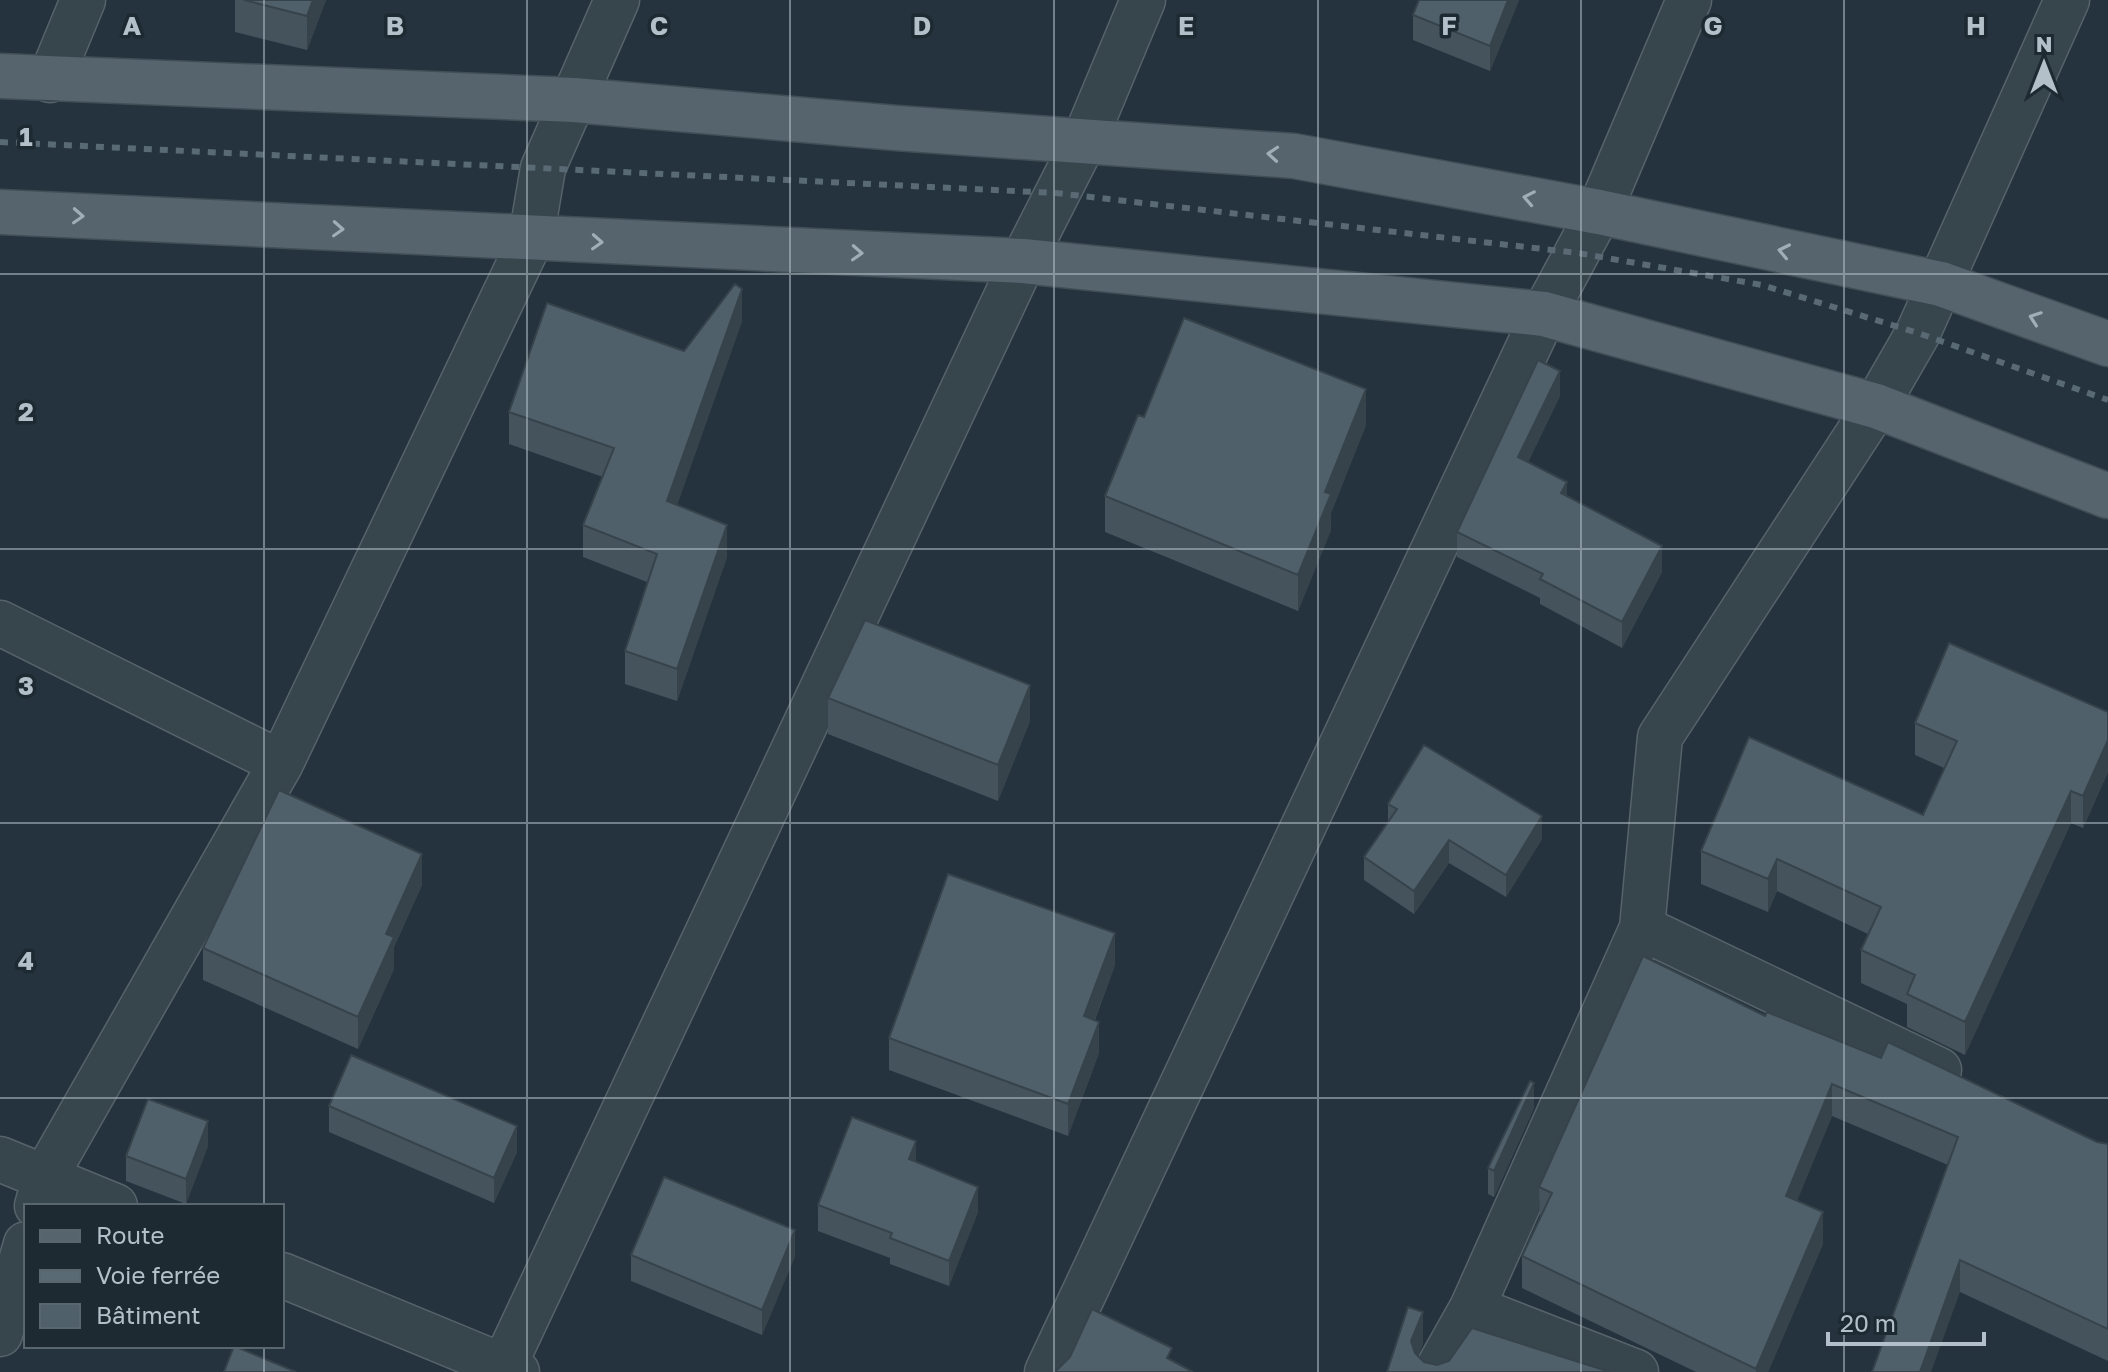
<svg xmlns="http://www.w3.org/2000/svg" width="2108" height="1372" font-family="'Golos Text',sans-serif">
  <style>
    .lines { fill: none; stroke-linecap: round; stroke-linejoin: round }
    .minor-casing { stroke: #56636b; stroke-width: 47 }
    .major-casing { stroke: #414e56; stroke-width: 47 }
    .minor { stroke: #37454d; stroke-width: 44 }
    .major { stroke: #55646d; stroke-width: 44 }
    .rail { stroke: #596a74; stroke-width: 6; stroke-dasharray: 8 8; stroke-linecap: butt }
    .wall { fill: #44535c }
    .shaded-wall { fill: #37434b }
    .building { fill: #4f606b; stroke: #37434b; stroke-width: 2 }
    .oneway { stroke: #a0aeb7 }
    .grid { fill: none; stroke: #b3c0c9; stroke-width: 2; stroke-opacity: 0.55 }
    .grid-label { font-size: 26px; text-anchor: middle; font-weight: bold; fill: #b3c0c9; stroke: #1d2a32; stroke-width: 7; stroke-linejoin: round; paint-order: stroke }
  </style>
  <rect width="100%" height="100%" fill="#24333d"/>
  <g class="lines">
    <defs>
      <path id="minor" d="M 50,80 L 83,0
        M 0,623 L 281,763
        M 1642,928 L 1939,1070
        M 0,1159 L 115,1206
        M 37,1206 L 45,1177 L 281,763 L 531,239 L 543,168 L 617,0
        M 282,1275 L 517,1372
        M 1472,1308 L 1636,1372
        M 0,1334 L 26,1244
        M 501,1372 L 1023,261 L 1085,139 L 1143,0
        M 1047,1372 L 1544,314 L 1599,212 L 1689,0
        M 1436,1372 L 1472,1308 L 1642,928 L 1660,737 L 1876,406 L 1918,333 L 2067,0"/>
      <path id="major" d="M 0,76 L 574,100 L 896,128 L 1294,156 L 1599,212 L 1941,284 L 2108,344
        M 0,212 L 1023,261 L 1544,314 L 1876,406 L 2108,496"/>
    </defs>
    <use href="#minor" class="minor-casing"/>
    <use href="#major" class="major-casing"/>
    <use href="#minor" class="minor"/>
    <use href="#major" class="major"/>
    <path class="rail" d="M 0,142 L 1056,193 L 1578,253 L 1762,285 L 1918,333 L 2108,400"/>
  </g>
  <path class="wall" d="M 235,0 L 326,0 L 307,50 L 235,32 Z
    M 1519,0 L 1490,71 L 1413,40 L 1413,15 Z
    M 742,321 L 677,505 L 727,557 L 677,701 L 625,684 L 625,651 L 647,582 L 583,557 L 583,525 L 603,477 L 509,444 L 509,412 L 684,351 Z
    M 1560,396 L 1528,462 L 1567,496 L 1662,572 L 1622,648 L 1540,604 L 1540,598 L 1457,557 L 1457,532 Z
    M 1144,417 L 1366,425 L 1331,513 L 1331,530 L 1298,611 L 1105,532 L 1105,496 Z
    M 828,698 L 1030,721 L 998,801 L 828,734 Z
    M 1915,723 L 2108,740 L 2108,772 L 2083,828 L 2071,823 L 1965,1055 L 1907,1027 L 1907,1004 L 1861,983 L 1861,950 L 1868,934 L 1777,891 L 1768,912 L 1701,884 L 1701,851 L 1923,815 L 1944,768 L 1915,755 Z
    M 1388,804 L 1542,839 L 1506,897 L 1449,863 L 1414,914 L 1364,880 L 1364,857 L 1388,822 Z
    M 422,885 L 394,947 L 394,969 L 358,1049 L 203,980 L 203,948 Z
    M 1115,965 L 1095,1020 L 1099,1053 L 1068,1136 L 889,1070 L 889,1038 Z
    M 1765,1016 L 1881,1058 L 2097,1142 L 2108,1144 L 2108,1361 L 1960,1292 L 1948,1165 L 1832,1116 L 1797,1200 L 1823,1244 L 1768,1372 L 1696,1372 L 1522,1288 L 1522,1256 L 1540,1219 L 1539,1187 Z
    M 329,1106 L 517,1152 L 494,1203 L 329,1132 Z
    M 1534,1108 L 1494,1197 L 1488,1194 L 1488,1168 Z
    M 208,1146 L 186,1204 L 126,1181 L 126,1156 Z
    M 916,1162 L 978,1212 L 949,1286 L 890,1264 L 890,1258 L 818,1231 L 818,1205 Z
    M 631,1255 L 795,1256 L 762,1335 L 631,1281 Z"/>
  <path class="shaded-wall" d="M 313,0 L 326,0 L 307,50 L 307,16 Z
    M 1508,0 L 1519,0 L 1490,71 L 1490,46 Z
    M 742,289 L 742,321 L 667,533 L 667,501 Z
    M 1560,371 L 1560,396 L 1518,483 L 1518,457 Z
    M 1366,389 L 1366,425 L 1331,513 L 1331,530 L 1298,611 L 1298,575 L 1325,492 Z
    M 1567,482 L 1567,507 L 1561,493 Z
    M 727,525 L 727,557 L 677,701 L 677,669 Z
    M 1662,546 L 1662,572 L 1622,648 L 1622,622 Z
    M 1030,685 L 1030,721 L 998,801 L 998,765 Z
    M 2108,740 L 2108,772 L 2083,828 L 2083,796 Z
    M 2071,791 L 2071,823 L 1965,1055 L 1965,1022 Z
    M 1542,816 L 1542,839 L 1506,897 L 1506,875 Z
    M 1449,840 L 1449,863 L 1414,914 L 1414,891 Z
    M 422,854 L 422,885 L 394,947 L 394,969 L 358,1049 L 358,1017 L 386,934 Z
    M 1777,859 L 1777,891 L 1768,912 L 1768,879 Z
    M 1115,933 L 1115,965 L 1084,1048 L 1084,1016 Z
    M 1099,1022 L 1099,1053 L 1068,1136 L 1068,1104 Z
    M 1534,1083 L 1534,1108 L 1494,1197 L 1494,1171 Z
    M 1832,1084 L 1832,1116 L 1786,1228 L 1786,1196 Z
    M 208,1121 L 208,1146 L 186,1204 L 186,1179 Z
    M 517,1126 L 517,1152 L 494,1203 L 494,1178 Z
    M 916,1141 L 916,1166 L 909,1159 Z
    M 978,1187 L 978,1212 L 949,1286 L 949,1261 Z
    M 1823,1212 L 1823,1244 L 1768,1372 L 1756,1372 L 1756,1369 Z
    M 795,1230 L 795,1256 L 762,1335 L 762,1310 Z
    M 1960,1260 L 1960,1292 L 1931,1372 L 1920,1372 Z
    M 1423,1312 L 1423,1344 L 1412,1372 L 1411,1341 Z"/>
  <path class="building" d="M 244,0 L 313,0 L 307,16 Z
    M 1419,0 L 1508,0 L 1490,46 L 1413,15 Z
    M 735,284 L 742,289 L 667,501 L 727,525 L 677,669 L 625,651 L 657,554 L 583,525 L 614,448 L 509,412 L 547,303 L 684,351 Z
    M 1184,318 L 1366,389 L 1325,492 L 1331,494 L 1298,575 L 1105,496 L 1138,415 L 1144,417 Z
    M 1538,360 L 1560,371 L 1518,457 L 1567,482 L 1561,493 L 1662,546 L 1622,622 L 1540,579 L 1543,574 L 1457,532 Z
    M 865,620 L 1030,685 L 998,765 L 828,698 Z
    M 1949,643 L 2108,712 L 2108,740 L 2083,796 L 2071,791 L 1965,1022 L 1907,994 L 1915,975 L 1861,950 L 1881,907 L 1777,859 L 1768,879 L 1701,851 L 1749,737 L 1923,815 L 1957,741 L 1915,723 Z
    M 1424,745 L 1542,816 L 1506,875 L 1449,840 L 1414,891 L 1364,857 L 1397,809 L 1388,804 Z
    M 279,790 L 422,854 L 386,934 L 394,937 L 358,1017 L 203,948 Z
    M 948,874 L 1115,933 L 1084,1016 L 1099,1022 L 1068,1104 L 889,1038 Z
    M 1643,956 L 1765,1016 L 1767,1012 L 1881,1058 L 1888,1042 L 2097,1142 L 2108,1144 L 2108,1329 L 1960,1260 L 1920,1372 L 1872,1372 L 1958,1137 L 1832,1084 L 1786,1196 L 1823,1212 L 1756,1369 L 1522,1256 L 1552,1193 L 1539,1187 Z
    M 351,1055 L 517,1126 L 494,1178 L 329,1106 Z
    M 1530,1081 L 1534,1083 L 1494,1171 L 1488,1168 Z
    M 148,1099 L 208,1121 L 186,1179 L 126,1156 Z
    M 852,1117 L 916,1141 L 909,1159 L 978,1187 L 949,1261 L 890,1238 L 892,1233 L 818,1205 Z
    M 664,1177 L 795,1230 L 762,1310 L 631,1255 Z
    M 1408,1307 L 1423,1312 L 1411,1341 L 1415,1353 L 1424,1362 L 1437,1365 L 1449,1361 L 1472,1328 L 1610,1372 L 1387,1372 Z
    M 1092,1309 L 1172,1348 L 1167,1358 L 1193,1372 L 1055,1372 L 1070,1357 Z
    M 234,1346 L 296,1372 L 224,1372 Z"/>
  <defs><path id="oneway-chevron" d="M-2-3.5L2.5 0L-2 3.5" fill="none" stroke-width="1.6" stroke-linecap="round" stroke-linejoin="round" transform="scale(2)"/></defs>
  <g class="oneway">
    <use href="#oneway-chevron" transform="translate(1273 154) rotate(-176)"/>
    <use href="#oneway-chevron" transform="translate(1529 198) rotate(-169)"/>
    <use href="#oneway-chevron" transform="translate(78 216) rotate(3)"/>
    <use href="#oneway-chevron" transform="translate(338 229) rotate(3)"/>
    <use href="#oneway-chevron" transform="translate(597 242) rotate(3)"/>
    <use href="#oneway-chevron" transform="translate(1784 251) rotate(-168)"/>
    <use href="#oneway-chevron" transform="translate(857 253) rotate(3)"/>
    <use href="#oneway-chevron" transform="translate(2035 318) rotate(-160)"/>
  </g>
  <path class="grid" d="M 264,0 L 264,1206M 527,0 L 527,1372M 790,0 L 790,1372M 1054,0 L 1054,1372M 1318,0 L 1318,1372M 1581,0 L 1581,1372M 1844,0 L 1844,1372M 0,274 L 2108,274M 0,549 L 2108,549M 0,823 L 2108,823M 0,1098 L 2108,1098M 264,1346 L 264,1372"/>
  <g class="grid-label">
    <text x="132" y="35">A</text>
    <text x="395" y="35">B</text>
    <text x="659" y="35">C</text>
    <text x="922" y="35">D</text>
    <text x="1186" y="35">E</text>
    <text x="1449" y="35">F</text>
    <text x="1713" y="35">G</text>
    <text x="1976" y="35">H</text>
    <text x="26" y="146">1</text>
    <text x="26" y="421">2</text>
    <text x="26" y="695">3</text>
    <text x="26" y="970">4</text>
  </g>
  <rect x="24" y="1204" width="260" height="144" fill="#1d2a32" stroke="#59666e" stroke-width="2"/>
  <rect x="40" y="1230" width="40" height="12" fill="#55646d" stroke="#59666e" stroke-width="2"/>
  <text x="96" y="1244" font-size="24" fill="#b3c0c9">Route</text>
  <rect x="40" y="1270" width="40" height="12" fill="#596a74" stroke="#59666e" stroke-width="2"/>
  <text x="96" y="1284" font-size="24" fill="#b3c0c9">Voie ferrée</text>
  <rect x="40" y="1304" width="40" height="24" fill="#4f606b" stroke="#59666e" stroke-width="2"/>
  <text x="96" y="1324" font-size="24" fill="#b3c0c9">Bâtiment</text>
  <g transform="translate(2044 64)" stroke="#1d2a32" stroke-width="6" paint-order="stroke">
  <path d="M0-6L14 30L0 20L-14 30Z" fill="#b3c0c9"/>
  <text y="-12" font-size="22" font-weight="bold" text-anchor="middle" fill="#b3c0c9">N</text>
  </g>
  <path d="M1828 1332v12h156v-12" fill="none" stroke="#b3c0c9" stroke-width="4"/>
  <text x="1840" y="1332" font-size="24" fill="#b3c0c9" stroke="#1d2a32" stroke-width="6" paint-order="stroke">20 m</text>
</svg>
